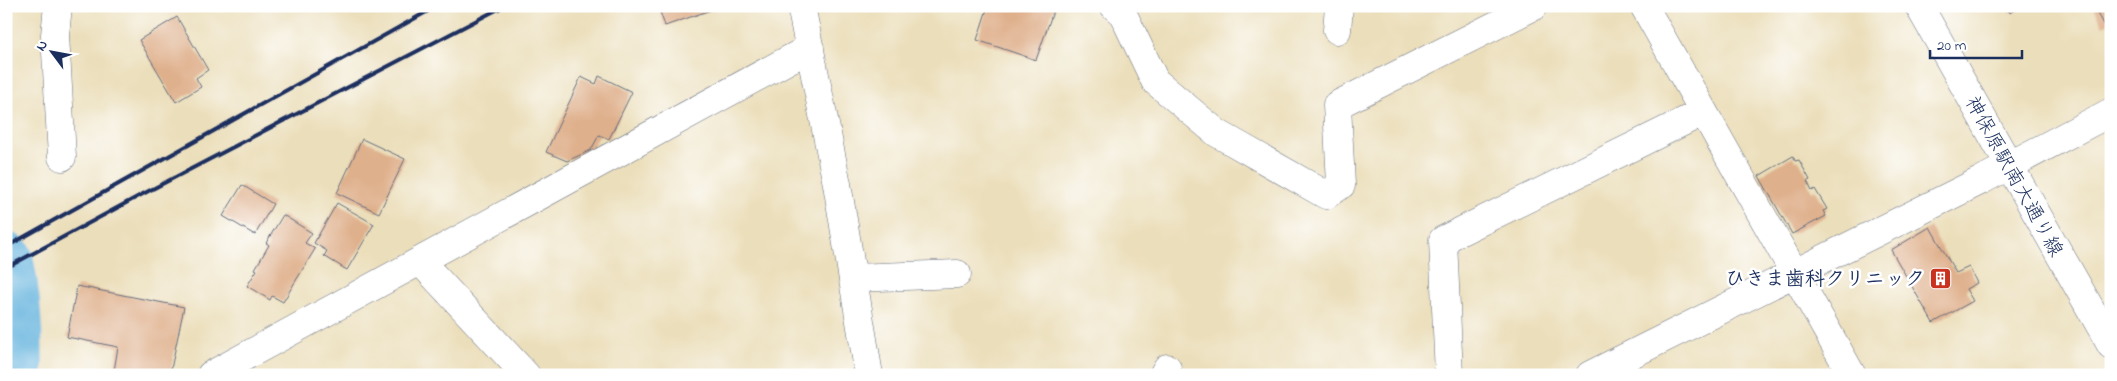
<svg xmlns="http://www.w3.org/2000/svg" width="2117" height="381" font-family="'Indie Flower','Klee One',sans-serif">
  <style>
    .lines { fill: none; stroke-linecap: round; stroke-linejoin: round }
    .river { stroke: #63b2dd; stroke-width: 55 }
    .building { fill: #dfb08c }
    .minor-casing { stroke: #646c7e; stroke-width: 29 }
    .minor { stroke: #fff; stroke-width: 28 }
    .rail { stroke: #1b2f5e; stroke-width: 4 }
    .labels { text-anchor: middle; stroke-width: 5; stroke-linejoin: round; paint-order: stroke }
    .street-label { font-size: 20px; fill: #1b2f5e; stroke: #fff }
    .poi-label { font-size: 20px; font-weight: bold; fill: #1b2f5e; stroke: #fff; text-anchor: end }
  </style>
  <rect width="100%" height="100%" fill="#fff"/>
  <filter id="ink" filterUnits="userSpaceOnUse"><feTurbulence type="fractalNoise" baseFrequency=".02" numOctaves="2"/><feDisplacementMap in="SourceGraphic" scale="10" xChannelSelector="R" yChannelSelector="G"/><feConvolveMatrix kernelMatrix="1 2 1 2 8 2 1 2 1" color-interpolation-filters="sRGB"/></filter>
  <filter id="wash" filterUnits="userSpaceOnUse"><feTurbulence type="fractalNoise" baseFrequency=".0096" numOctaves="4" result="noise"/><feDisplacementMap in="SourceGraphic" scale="20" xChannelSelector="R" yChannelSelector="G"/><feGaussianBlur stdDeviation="1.12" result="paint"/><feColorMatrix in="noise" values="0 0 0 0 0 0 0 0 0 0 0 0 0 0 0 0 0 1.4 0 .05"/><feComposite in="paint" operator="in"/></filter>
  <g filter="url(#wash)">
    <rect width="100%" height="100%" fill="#ebdeba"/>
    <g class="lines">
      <path class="river" d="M 6,260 C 14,298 16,336 15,375"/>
    </g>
    <g id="blocks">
      <path class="building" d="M 658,6 L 719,6 L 719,7 L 665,26 Z
        M 988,6 L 1055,6 L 1036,60 L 977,40 Z
        M 2007,6 L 2016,6 L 2017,8 L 2010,13 Z
        M 2093,6 L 2111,6 L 2111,22 L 2104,26 Z
        M 177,17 L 208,70 L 196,78 L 201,87 L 176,102 L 139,40 Z
        M 599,76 L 632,92 L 609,139 L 599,135 L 591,150 L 567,161 L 546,152 L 581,77 L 596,84 Z
        M 362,139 L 405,159 L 379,213 L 337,193 Z
        M 1793,156 L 1795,161 L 1799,160 L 1810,180 L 1807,181 L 1812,191 L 1815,189 L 1827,209 L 1823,211 L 1826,216 L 1792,234 L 1759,176 Z
        M 242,185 L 273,204 L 255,235 L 223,216 Z
        M 337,203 L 374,224 L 347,270 L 324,256 L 327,251 L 314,243 Z
        M 283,215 L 312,233 L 305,243 L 315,249 L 283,302 L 272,296 L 270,300 L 247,286 L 257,270 L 255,269 L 269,245 L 266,243 Z
        M 1930,227 L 1956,273 L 1969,267 L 1977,283 L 1966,289 L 1973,301 L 1933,323 L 1891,250 Z
        M 77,286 L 184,307 L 170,374 L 153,371 L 152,375 L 133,375 L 114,371 L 118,347 L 67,337 Z"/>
    </g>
  </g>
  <g filter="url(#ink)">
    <use href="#blocks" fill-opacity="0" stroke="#646c7e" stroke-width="1"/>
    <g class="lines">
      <defs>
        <path id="minor" d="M 58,6 L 55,35 L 62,157
          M 801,6 L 837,184 L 869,375
          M 1114,6 L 1123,14 L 1155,81 L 1217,133 L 1326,195 L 1341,185 L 1337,105 L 1534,6
          M 1644,6 L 1852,375
          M 1919,6 L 2111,345
          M 1337,30 L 1339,6
          M 420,261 L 526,375
          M 853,278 L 957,274
          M 211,375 L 810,48
          M 1163,375 L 1167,368
          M 1449,375 L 1443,240 L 1703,112
          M 1590,375 L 1980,181 L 2111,112"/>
      </defs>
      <use href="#minor" class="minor-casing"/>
      <use href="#minor" class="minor"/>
      <path class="rail" d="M 6,247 L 437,6
        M 6,268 L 139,196 L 504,6"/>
    </g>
  </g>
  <defs>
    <symbol id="building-square" viewBox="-11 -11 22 22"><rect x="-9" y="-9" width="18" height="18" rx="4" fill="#c8321e" stroke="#fff"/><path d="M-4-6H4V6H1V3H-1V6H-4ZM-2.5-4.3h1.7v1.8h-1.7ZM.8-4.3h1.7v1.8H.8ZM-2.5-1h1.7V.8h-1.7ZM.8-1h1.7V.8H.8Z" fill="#fff"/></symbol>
  </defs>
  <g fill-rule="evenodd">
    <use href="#building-square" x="1928" y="266" width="25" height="25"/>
  </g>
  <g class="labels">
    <g class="street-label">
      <text transform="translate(2015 176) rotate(61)" y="7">神保原駅南大通り線</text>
    </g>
    <g class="poi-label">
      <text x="1925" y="285">ひきま歯科クリニック</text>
    </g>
  </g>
  <rect width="2117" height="381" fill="none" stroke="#fff" stroke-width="25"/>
  <g transform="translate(52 52) rotate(302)" stroke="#ffffff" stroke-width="4" paint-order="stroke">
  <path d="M0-4L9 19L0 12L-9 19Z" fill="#1b2f5e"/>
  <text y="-8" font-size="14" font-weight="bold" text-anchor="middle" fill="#1b2f5e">N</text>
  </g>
  <path d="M1930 50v8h92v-8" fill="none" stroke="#1b2f5e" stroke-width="2.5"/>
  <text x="1937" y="50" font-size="15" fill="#1b2f5e" stroke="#ffffff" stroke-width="4" paint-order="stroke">20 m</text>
</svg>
